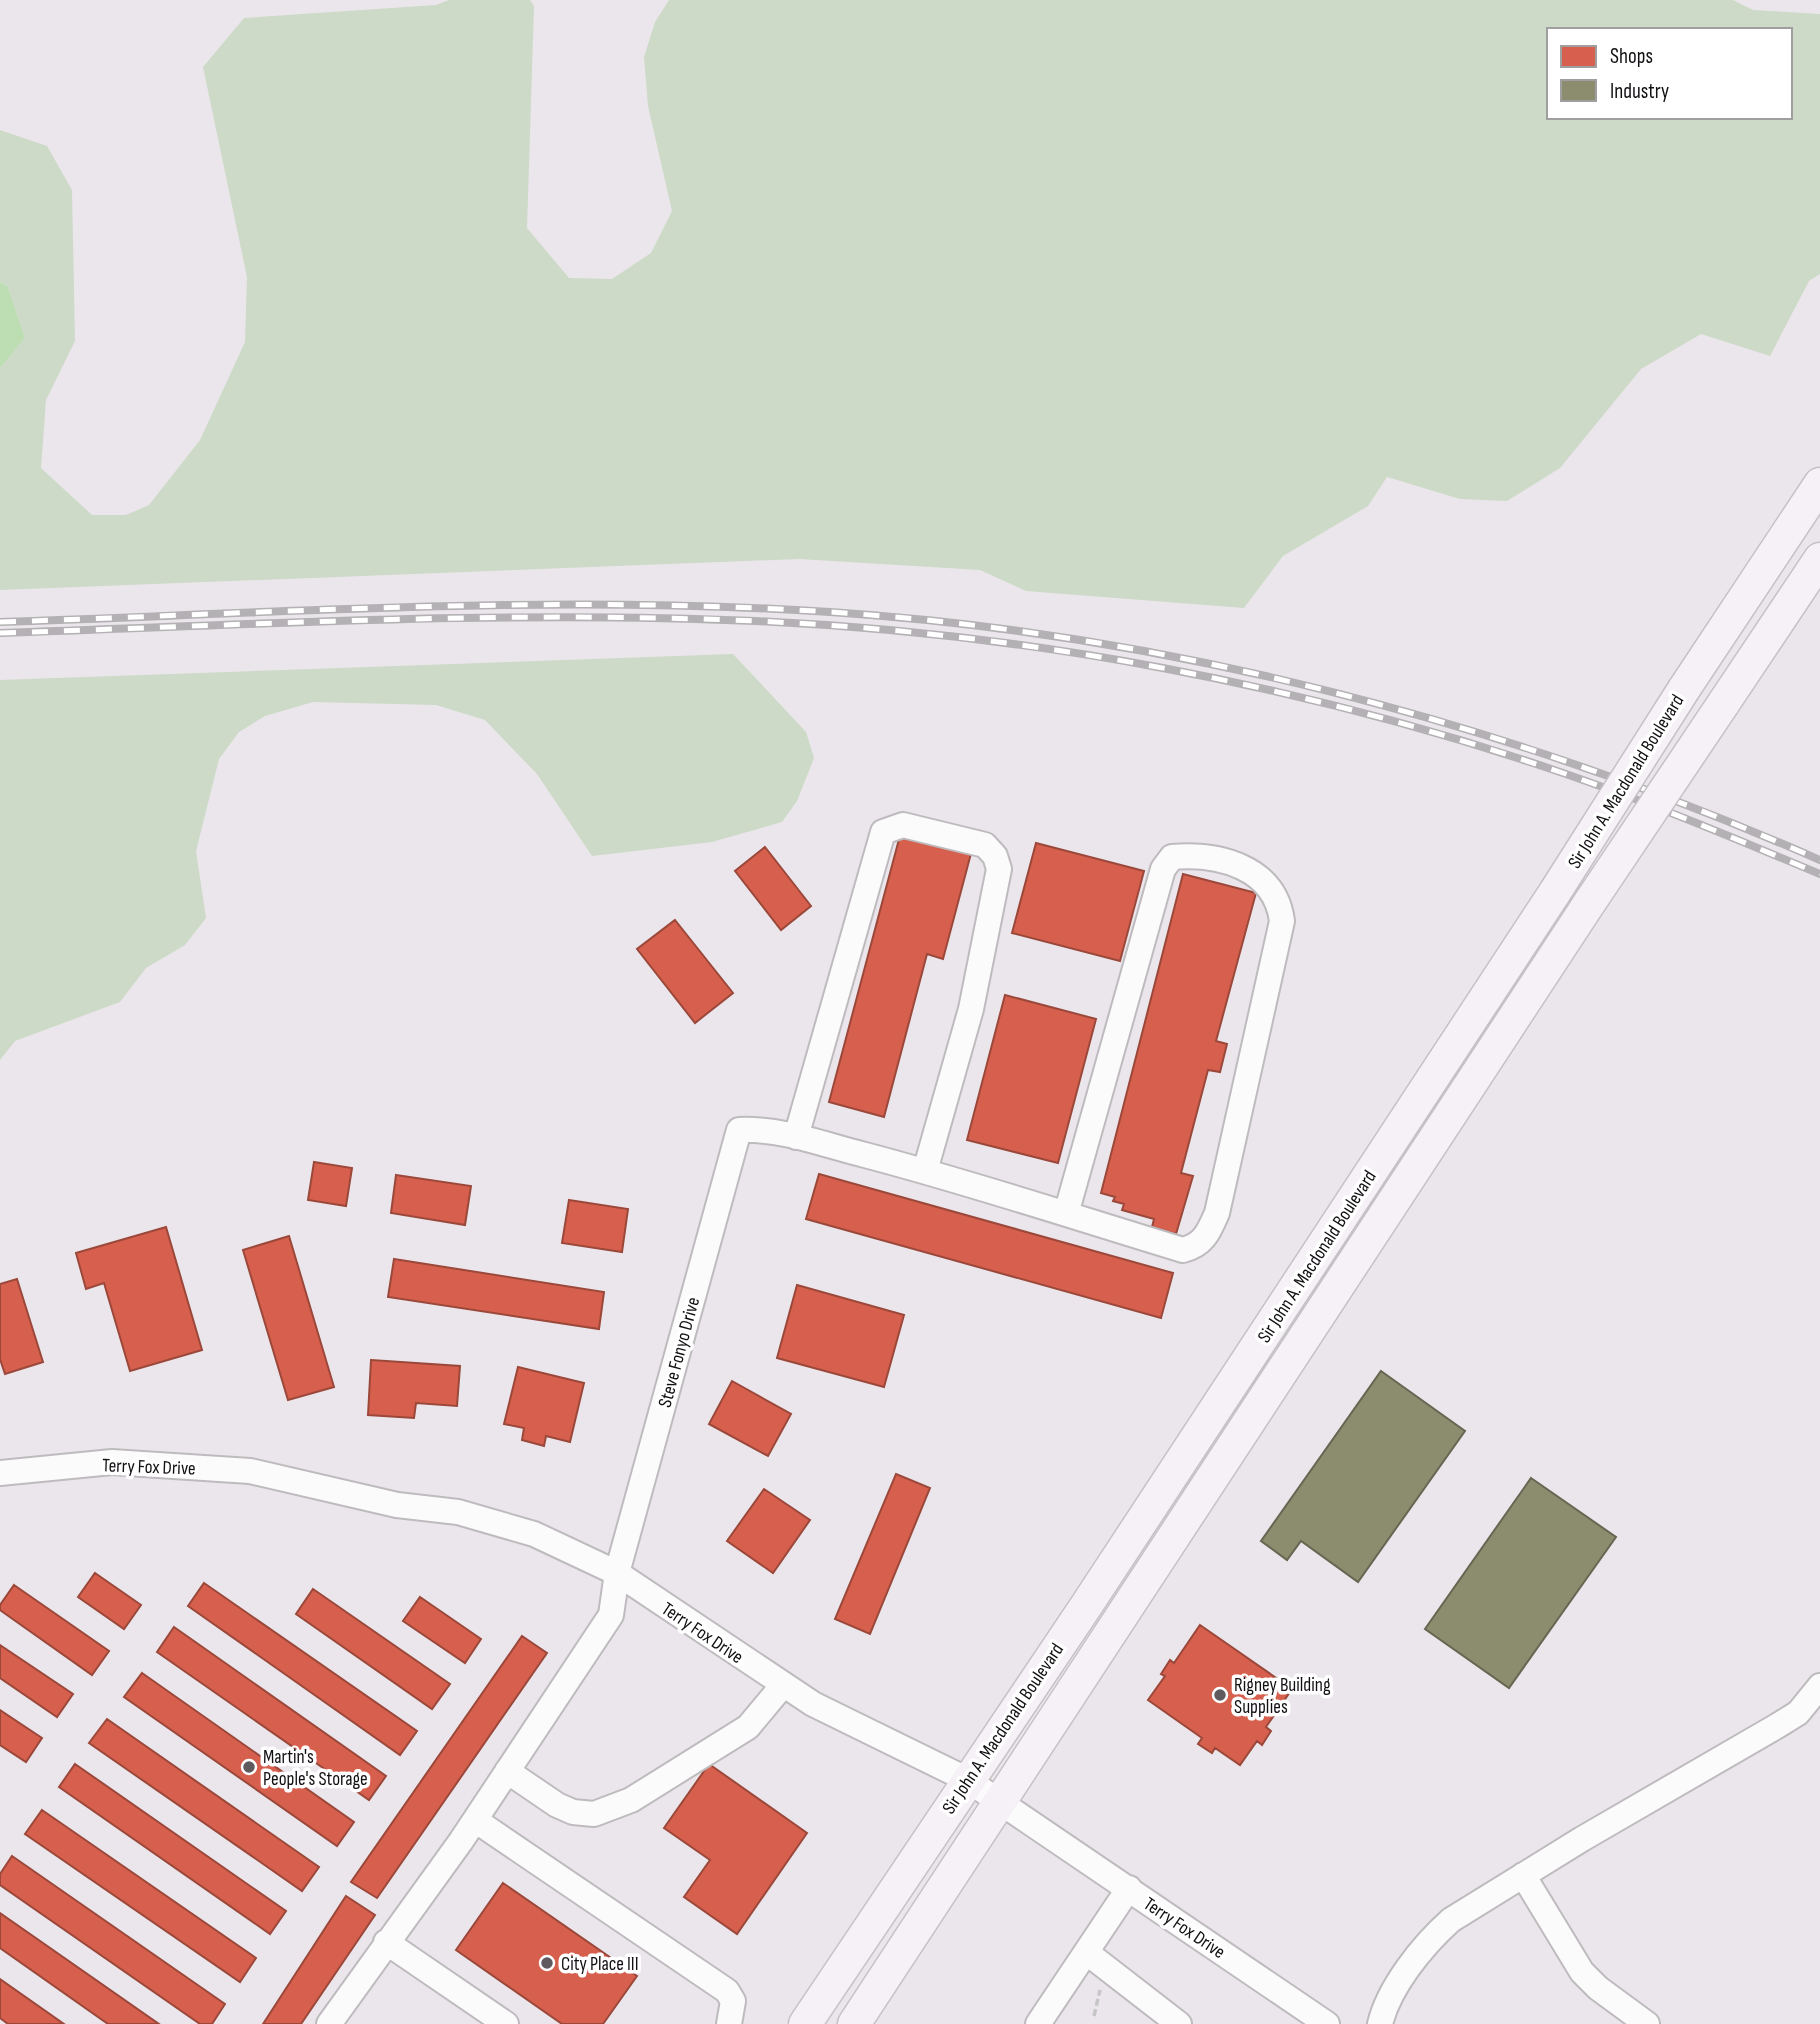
<svg xmlns="http://www.w3.org/2000/svg" width="1820" height="2024" font-family="'Sofia Sans Condensed',sans-serif">
  <style>
    .green { fill: #ccdac7; fill-rule: evenodd }
    .water { fill: #bdddb2 }
    .shops { fill: #d6604d; stroke: #9b483b; stroke-width: 2 }
    .industry { fill: #8c8c6e; stroke: #676652; stroke-width: 2 }
    .lines { fill: none; stroke-linecap: round; stroke-linejoin: round }
    .minor-casing { stroke: #bebbbe; stroke-width: 28 }
    .major-casing { stroke: #c4c2c4; stroke-width: 35 }
    .path { stroke: #c7c6c7; stroke-width: 3.5; stroke-dasharray: 7 3.5; stroke-linecap: butt }
    .minor { stroke: #fcfbfc; stroke-width: 24 }
    .major { stroke: #f6f1f6; stroke-width: 32 }
    .rail-casing { stroke: #b3b1b3; stroke-width: 8 }
    .rail { stroke: #fff; stroke-width: 5; stroke-dasharray: 16; stroke-linecap: butt }
    .major-bridge-casing { stroke: #c4c2c4; stroke-width: 35; stroke-linecap: butt }
    .major-bridge { stroke: #f6f1f6; stroke-width: 32 }
    .poi-dot { fill: #5e5a5e; stroke: #fff; stroke-width: 2.5 }
    .labels { text-anchor: middle; stroke-width: 7; stroke-linejoin: round; paint-order: stroke }
    .street-label { font-size: 19px; fill: #120f12; stroke: #fff }
    .poi-label { font-size: 19px; fill: #120f12; stroke: #fff; text-anchor: start }
  </style>
  <rect width="100%" height="100%" fill="#ebe6eb"/>
  <path class="green" d="M 449,0 L 530,0 L 534,6 L 527,228 L 569,278 L 612,279 L 651,253 L 672,211 L 648,106 L 644,57 L 655,22 L 669,0 L 1733,0 L 1753,10 L 1820,14 L 1820,274 L 1809,281 L 1770,356 L 1701,334 L 1641,369 L 1560,468 L 1507,501 L 1460,499 L 1387,477 L 1368,506 L 1283,556 L 1244,608 L 1026,591 L 980,570 L 799,559 L 0,590 L 0,368 L 25,338 L 8,287 L 0,282 L 0,130 L 47,146 L 72,190 L 75,341 L 46,400 L 41,468 L 92,515 L 126,515 L 149,505 L 200,440 L 245,342 L 247,277 L 203,67 L 244,18 L 436,5 ZM 1549,30 L 1790,30 L 1790,117 L 1549,117 Z
    M 733,654 L 806,732 L 814,758 L 797,801 L 782,822 L 712,842 L 592,856 L 537,774 L 485,720 L 436,705 L 313,702 L 265,716 L 239,732 L 219,759 L 196,851 L 206,918 L 185,945 L 146,968 L 120,1002 L 15,1041 L 0,1060 L 0,680 Z"/>
  <path class="water" d="M 0,282 L 8,287 L 25,338 L 0,368 Z"/>
  <path class="shops" d="M 902,828 L 973,846 L 943,959 L 927,954 L 884,1117 L 829,1102 Z
    M 1036,843 L 1144,871 L 1120,961 L 1012,933 Z
    M 765,847 L 811,906 L 781,930 L 735,871 Z
    M 1183,874 L 1256,893 L 1216,1041 L 1227,1044 L 1220,1072 L 1208,1070 L 1181,1173 L 1193,1176 L 1176,1234 L 1152,1227 L 1154,1219 L 1122,1210 L 1124,1204 L 1113,1201 L 1115,1197 L 1101,1193 Z
    M 675,920 L 733,993 L 695,1023 L 637,949 Z
    M 1005,995 L 1096,1019 L 1058,1163 L 967,1140 Z
    M 314,1162 L 352,1168 L 346,1206 L 308,1200 Z
    M 819,1174 L 1173,1273 L 1161,1318 L 806,1219 Z
    M 396,1175 L 471,1186 L 465,1225 L 391,1213 Z
    M 569,1200 L 628,1209 L 622,1252 L 562,1243 Z
    M 166,1227 L 202,1350 L 130,1371 L 104,1283 L 86,1289 L 76,1253 Z
    M 289,1236 L 334,1387 L 288,1400 L 243,1250 Z
    M 394,1259 L 604,1292 L 599,1329 L 388,1297 Z
    M 17,1279 L 43,1362 L 5,1374 L 0,1359 L 0,1284 Z
    M 797,1285 L 904,1315 L 884,1387 L 777,1358 Z
    M 371,1360 L 460,1366 L 457,1406 L 416,1403 L 414,1418 L 368,1415 Z
    M 518,1367 L 584,1383 L 570,1442 L 546,1436 L 544,1446 L 522,1440 L 524,1428 L 504,1424 Z
    M 732,1381 L 791,1414 L 768,1456 L 709,1424 Z
    M 896,1474 L 930,1488 L 870,1634 L 835,1619 Z
    M 764,1489 L 810,1520 L 773,1573 L 727,1541 Z
    M 95,1573 L 141,1605 L 124,1629 L 78,1597 Z
    M 204,1583 L 417,1731 L 400,1755 L 188,1606 Z
    M 14,1585 L 109,1651 L 92,1675 L 0,1610 L 0,1605 Z
    M 313,1589 L 450,1684 L 432,1709 L 296,1614 Z
    M 420,1597 L 481,1639 L 465,1663 L 403,1621 Z
    M 1200,1625 L 1292,1689 L 1266,1727 L 1271,1731 L 1262,1745 L 1257,1741 L 1240,1765 L 1215,1748 L 1212,1753 L 1198,1744 L 1202,1738 L 1148,1700 L 1165,1676 L 1161,1674 L 1170,1660 L 1174,1663 Z
    M 174,1627 L 386,1776 L 369,1800 L 157,1652 Z
    M 522,1636 L 547,1653 L 377,1898 L 351,1882 Z
    M 0,1645 L 73,1694 L 57,1717 L 0,1678 Z
    M 142,1673 L 354,1822 L 337,1846 L 124,1697 Z
    M 0,1710 L 42,1738 L 26,1762 L 0,1745 Z
    M 107,1719 L 319,1867 L 302,1891 L 89,1743 Z
    M 75,1764 L 286,1911 L 270,1934 L 59,1787 Z
    M 709,1764 L 807,1833 L 737,1934 L 684,1897 L 710,1860 L 664,1828 Z
    M 42,1810 L 256,1958 L 240,1982 L 25,1834 Z
    M 12,1856 L 225,2004 L 212,2024 L 200,2024 L 0,1885 L 0,1874 Z
    M 503,1883 L 637,1976 L 603,2024 L 562,2024 L 456,1950 Z
    M 346,1896 L 375,1915 L 301,2024 L 263,2024 Z
    M 0,1913 L 159,2024 L 108,2024 L 0,1948 Z
    M 0,1979 L 64,2024 L 8,2024 L 0,2018 Z"/>
  <path class="industry" d="M 1381,1371 L 1465,1431 L 1358,1582 L 1301,1541 L 1287,1560 L 1261,1541 Z
    M 1531,1478 L 1616,1537 L 1509,1688 L 1425,1629 Z"/>
  <g class="lines">
    <defs>
      <path id="minor" d="M 796,1137 L 883,832 L 903,825 L 985,845 L 995,856 L 999,869 L 971,1009 L 925,1171
        M 0,1473 L 112,1462 L 250,1471 L 397,1505 L 458,1512 L 534,1534 L 617,1573 L 813,1704 L 966,1779 L 1327,2024
        M 507,1771 L 557,1805 L 573,1812 L 594,1814 L 631,1800 L 748,1727 L 783,1685
        M 475,1820 L 727,1991 L 733,2001 L 729,2024
        M 1523,1875 L 1582,1972 L 1598,1988 L 1647,2024
        M 386,1942 L 506,2024
        M 1086,1952 L 1179,2024
        M 329,2024 L 461,1841 L 611,1615 L 617,1573 L 739,1130 C 782,1128 824,1145 865,1155 C 972,1183 1077,1218 1183,1250 C 1204,1245 1209,1231 1217,1213 L 1282,921 C 1275,867 1219,853 1172,857 L 1163,869 L 1066,1214
        M 1038,2024 L 1129,1888
        M 1380,2024 C 1389,1987 1422,1946 1451,1920 L 1582,1839 L 1777,1726 L 1798,1713 L 1820,1686"/>
      <path id="major" d="M 1684,689 L 1820,484
        M 1723,704 L 1820,559
        M 805,2024 L 1086,1606 L 1555,892
        M 854,2024 L 1590,902"/>
    </defs>
    <use href="#minor" class="minor-casing"/>
    <use href="#major" class="major-casing"/>
    <path class="path" d="M 1094,2016 L 1100,1990"/>
    <use href="#minor" class="minor"/>
    <use href="#major" class="major"/>
    <defs>
      <path id="rail" d="M 0,622 C 276,613 554,594 830,612 C 1171,634 1507,723 1820,860
        M 0,633 C 251,625 504,610 755,621 C 1028,633 1301,684 1560,772 C 1648,802 1734,838 1820,874"/>
    </defs>
    <use href="#rail" class="rail-casing"/>
    <use href="#rail" class="rail"/>
    <defs>
      <path id="major-bridge" d="M 1555,892 L 1684,689
        M 1590,902 L 1723,704"/>
    </defs>
    <use href="#major-bridge" class="major-bridge-casing"/>
    <use href="#major-bridge" class="major-bridge"/>
  </g>
  <g class="poi-dot">
    <circle cx="1220" cy="1695" r="7"/>
    <circle cx="249" cy="1767" r="7"/>
    <circle cx="547" cy="1963" r="7"/>
  </g>
  <g class="labels">
    <g class="street-label">
      <text transform="translate(1625 781) rotate(-58)" y="7">Sir John A. Macdonald Boulevard</text>
      <text transform="translate(1316 1256) rotate(-57)" y="7">Sir John A. Macdonald Boulevard</text>
      <text transform="translate(678 1352) rotate(-75)" y="7">Steve Fonyo Drive</text>
      <text transform="translate(149 1466) rotate(2)" y="7">Terry Fox Drive</text>
      <text transform="translate(703 1632) rotate(34)" y="7">Terry Fox Drive</text>
      <text transform="translate(1002 1728) rotate(-56)" y="7">Sir John A. Macdonald Boulevard</text>
      <text transform="translate(1185 1927) rotate(34)" y="7">Terry Fox Drive</text>
    </g>
    <g class="poi-label">
      <text x="1234" y="1691">Rigney Building<tspan x="1234" dy="22">Supplies</tspan></text>
      <text x="263" y="1763">Martin's<tspan x="263" dy="22">People's Storage</tspan></text>
      <text x="561" y="1970">City Place III</text>
    </g>
  </g>
  <rect x="1547" y="28" width="245" height="91" fill="#ffffff" stroke="#a09fa0" stroke-width="2"/>
  <rect x="1561" y="46" width="35" height="21" fill="#d6604d" stroke="#a09fa0" stroke-width="2"/>
  <text x="1610" y="63" font-size="21" fill="#120f12">Shops</text>
  <rect x="1561" y="80" width="35" height="21" fill="#8c8c6e" stroke="#a09fa0" stroke-width="2"/>
  <text x="1610" y="98" font-size="21" fill="#120f12">Industry</text>
</svg>
